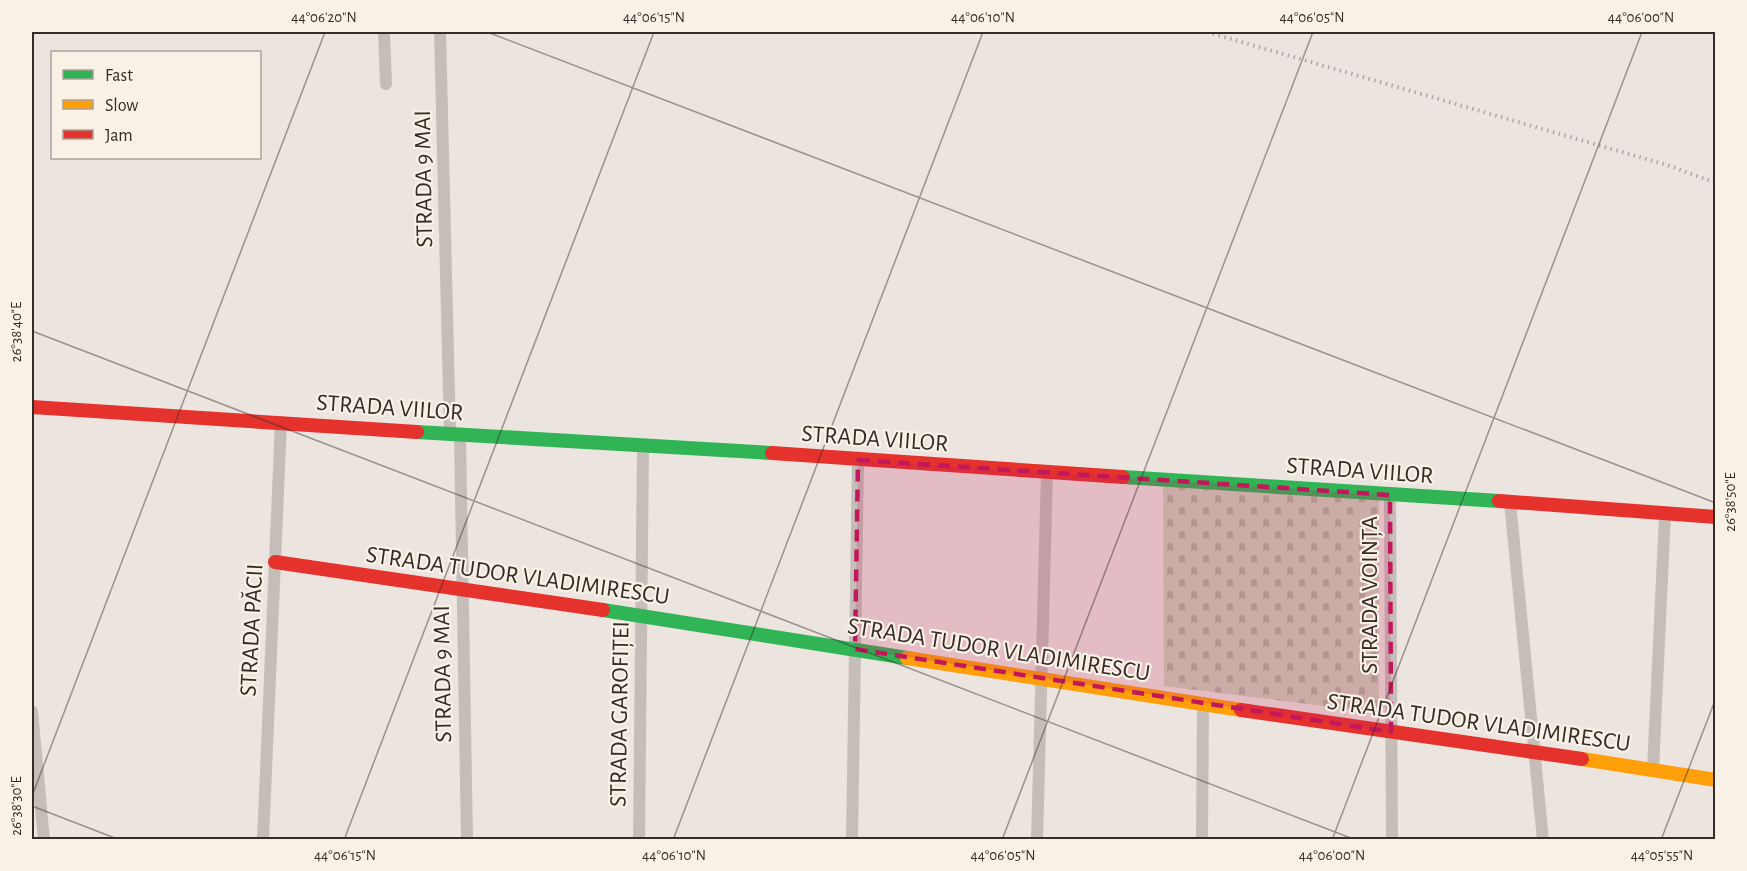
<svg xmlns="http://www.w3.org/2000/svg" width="1747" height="871" font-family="'Alegreya Sans',sans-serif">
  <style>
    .cemetery { fill: url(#cemetery-stones) }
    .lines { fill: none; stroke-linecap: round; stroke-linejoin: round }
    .lane { stroke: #c5beb8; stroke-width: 6 }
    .street { stroke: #c5beb8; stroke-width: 12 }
    .fast { stroke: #30b455; stroke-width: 14 }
    .slow { stroke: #ff9f0a; stroke-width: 14 }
    .jam { stroke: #e5322d; stroke-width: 14 }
    .rail { stroke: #aca7a3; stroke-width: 4; stroke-dasharray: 1.5 4.5; stroke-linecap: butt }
    .marked { fill: #c2185b; fill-opacity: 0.2; stroke: #c2185b; stroke-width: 4.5; stroke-dasharray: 12 8; stroke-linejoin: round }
    .ticks { fill: none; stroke: #352b27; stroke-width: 1.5; stroke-opacity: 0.45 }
    .labels { text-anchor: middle; stroke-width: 4.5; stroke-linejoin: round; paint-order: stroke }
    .street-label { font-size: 24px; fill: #352b27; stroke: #f9f0e6 }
    .neatline { fill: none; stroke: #352b27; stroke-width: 2 }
    .ticks-label { font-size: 15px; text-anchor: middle; fill: #352b27 }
  </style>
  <defs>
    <pattern id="cemetery-stones" width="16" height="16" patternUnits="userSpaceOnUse" patternTransform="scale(1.5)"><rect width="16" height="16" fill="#ced1b9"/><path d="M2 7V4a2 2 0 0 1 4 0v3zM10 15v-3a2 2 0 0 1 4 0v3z" fill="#b2b49f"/></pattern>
  </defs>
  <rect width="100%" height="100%" fill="#ece5df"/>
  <path class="cemetery" d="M 1163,484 L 1379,497 L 1379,713 L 1164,686 Z"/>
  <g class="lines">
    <path class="lane" d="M 1716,38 L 1716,43"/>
    <path class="street" d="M 384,32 L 386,84
      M 440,32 L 450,434
      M 460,435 L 467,840
      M 1390,495 L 1392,840
      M 1510,502 L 1543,840
      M 32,711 L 44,840
      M 1653,770 L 1665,514
      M 263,840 L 281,422
      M 639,840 L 643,445
      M 852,840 L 858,460
      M 1037,840 L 1047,472
      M 1202,840 L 1203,703"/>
    <path class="fast" d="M 417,432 L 772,453
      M 1123,477 L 1499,501
      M 603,610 L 907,658"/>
    <path class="slow" d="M 907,658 L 1241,710
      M 1582,759 L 1716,780"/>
    <path class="jam" d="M 32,407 L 417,432
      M 772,453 L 1123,477
      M 1499,501 L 1716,517
      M 275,562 L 603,610
      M 1241,710 L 1582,759"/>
    <path class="rail" d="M 1207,32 L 1667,165 L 1716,183"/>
  </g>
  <path class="marked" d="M 858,460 L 1390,495 L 1391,732 L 855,649 Z"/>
  <path class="ticks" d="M 487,32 L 1716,503M 32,331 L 1356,840M 32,796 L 325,32M 32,806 L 120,840M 344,840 L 654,32M 673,840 L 983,32M 1002,840 L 1313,32M 1332,840 L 1642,32M 1661,840 L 1716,698"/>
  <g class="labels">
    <g class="street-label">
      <text transform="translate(423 179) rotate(-91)" y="8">STRADA 9 MAI</text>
      <text transform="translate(390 407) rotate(4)" y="8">STRADA VIILOR</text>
      <text transform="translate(875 438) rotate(4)" y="8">STRADA VIILOR</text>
      <text transform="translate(1360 470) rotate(4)" y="8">STRADA VIILOR</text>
      <text transform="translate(518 575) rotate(8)" y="8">STRADA TUDOR VLADIMIRESCU</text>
      <text transform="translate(1369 595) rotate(-90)" y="8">STRADA VOINȚA</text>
      <text transform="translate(251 630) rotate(-87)" y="8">STRADA PĂCII</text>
      <text transform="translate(999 649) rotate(9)" y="8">STRADA TUDOR VLADIMIRESCU</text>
      <text transform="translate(442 674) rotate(-91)" y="8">STRADA 9 MAI</text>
      <text transform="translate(619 714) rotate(-89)" y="8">STRADA GAROFIȚEI</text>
      <text transform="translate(1479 722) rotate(8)" y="8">STRADA TUDOR VLADIMIRESCU</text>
    </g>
  </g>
  <rect width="1747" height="871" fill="none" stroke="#f9f0e6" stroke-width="66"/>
  <rect x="51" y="51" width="210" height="108" fill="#f9f0e6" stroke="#aba19a" stroke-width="1.5"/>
  <rect x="63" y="70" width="30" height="9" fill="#30b455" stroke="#aba19a" stroke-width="1.5"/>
  <text x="105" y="81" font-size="18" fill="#352b27">Fast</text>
  <rect x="63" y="100" width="30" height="9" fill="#ff9f0a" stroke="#aba19a" stroke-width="1.5"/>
  <text x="105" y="111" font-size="18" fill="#352b27">Slow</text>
  <rect x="63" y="130" width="30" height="9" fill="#e5322d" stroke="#aba19a" stroke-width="1.5"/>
  <text x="105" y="141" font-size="18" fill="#352b27">Jam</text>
  <rect x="33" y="33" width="1681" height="805" class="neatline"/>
  <g class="ticks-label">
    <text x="324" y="22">44°06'20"N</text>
    <text x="654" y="22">44°06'15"N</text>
    <text x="983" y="22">44°06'10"N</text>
    <text x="1312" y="22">44°06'05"N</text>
    <text x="1641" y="22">44°06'00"N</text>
    <text transform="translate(16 332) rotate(-90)" y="5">26°38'40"E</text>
    <text transform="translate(1730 502) rotate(-90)" y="5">26°38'50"E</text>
    <text transform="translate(16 806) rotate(-90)" y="5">26°38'30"E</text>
    <text x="345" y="860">44°06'15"N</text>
    <text x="674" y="860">44°06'10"N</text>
    <text x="1003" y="860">44°06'05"N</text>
    <text x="1332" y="860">44°06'00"N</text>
    <text x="1662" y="860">44°05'55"N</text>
  </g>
</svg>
